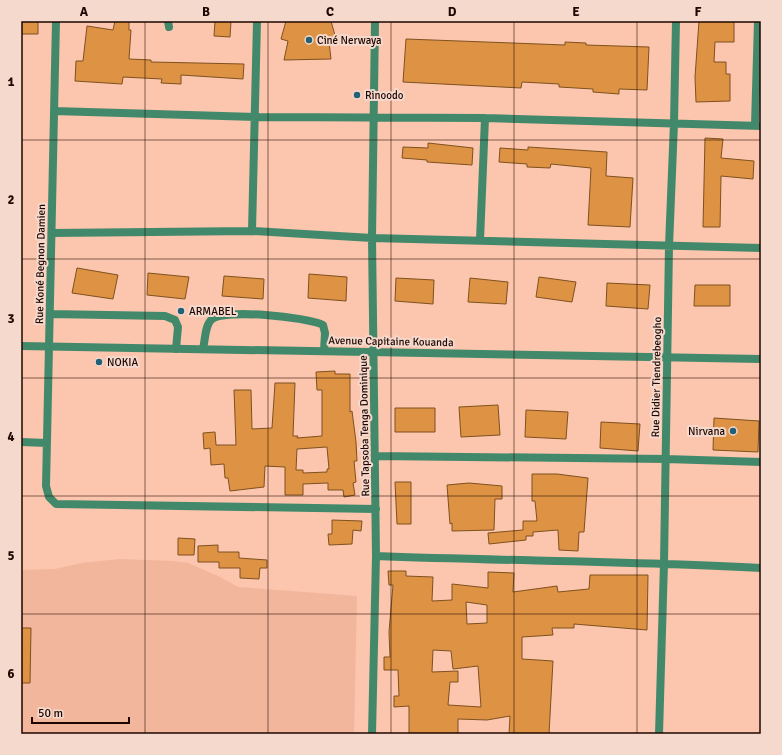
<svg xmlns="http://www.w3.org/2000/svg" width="782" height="755" font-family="Signika,sans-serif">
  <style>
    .built { fill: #f2b69c }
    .building { fill: #dd9244; stroke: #7f511f; fill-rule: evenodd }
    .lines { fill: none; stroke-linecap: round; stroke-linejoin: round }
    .minor { stroke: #42896c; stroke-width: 8 }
    .tertiary { stroke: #42896c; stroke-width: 8 }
    .grid { fill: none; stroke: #1e0701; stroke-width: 1; stroke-opacity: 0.55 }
    .poi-dot { fill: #216076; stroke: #f5d9cd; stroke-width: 1.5 }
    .labels { text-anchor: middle; stroke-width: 4; stroke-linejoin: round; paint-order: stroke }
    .poi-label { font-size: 11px; fill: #1e0701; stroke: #f5d9cd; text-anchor: start }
    .street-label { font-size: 11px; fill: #1e0701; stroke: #f5d9cd }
    .neatline { fill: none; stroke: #1e0701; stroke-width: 1.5 }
    .grid-label { font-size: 13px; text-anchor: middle; font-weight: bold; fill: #1e0701 }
  </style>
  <rect width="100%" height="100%" fill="#fcc5ad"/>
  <path class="built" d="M 120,559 L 173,561 L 188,563 L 220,577 L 238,587 L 357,596 L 354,734 L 21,734 L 21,570 L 55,569 L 82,563 Z"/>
  <path class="building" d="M 21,21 L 38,21 L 38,34 L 21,34 Z
    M 115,21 L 129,21 L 129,30 L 131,30 L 129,59 L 151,60 L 151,62 L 244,64 L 243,79 L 181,75 L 181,84 L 161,83 L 162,79 L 123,77 L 122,84 L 75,81 L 76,61 L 83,61 L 87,26 L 113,30 Z
    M 215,21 L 231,21 L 230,37 L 214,36 Z
    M 286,21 L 331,21 L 336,39 L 329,42 L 331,59 L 284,60 L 288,41 L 281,39 Z
    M 699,21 L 734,21 L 734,42 L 715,42 L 714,62 L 726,62 L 726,74 L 730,74 L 730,101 L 696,102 L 695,77 Z
    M 406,39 L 565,45 L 565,42 L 586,43 L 586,45 L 649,47 L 647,90 L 619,89 L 619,94 L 593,92 L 593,89 L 559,87 L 559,84 L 522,82 L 521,88 L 403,82 Z
    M 705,138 L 723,139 L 721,158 L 754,161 L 753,179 L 721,176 L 720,227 L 703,227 Z
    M 428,143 L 473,148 L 472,165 L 427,162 L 427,160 L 402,158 L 403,147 L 428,148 Z
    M 528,147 L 607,152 L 606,176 L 633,178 L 630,227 L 588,225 L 591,168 L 551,164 L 550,168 L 527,167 L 527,164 L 499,162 L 500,148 L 528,150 Z
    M 77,268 L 118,275 L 113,299 L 72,293 Z
    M 148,273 L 189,277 L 185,299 L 147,295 Z
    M 309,274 L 347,277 L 346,301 L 308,298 Z
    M 224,276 L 264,279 L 263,299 L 222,296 Z
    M 539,277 L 576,282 L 572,302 L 536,297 Z
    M 396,278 L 434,280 L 433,304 L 395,301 Z
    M 470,278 L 508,282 L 506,304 L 468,302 Z
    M 607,283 L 650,285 L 648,309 L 606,306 Z
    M 695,285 L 730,285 L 730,306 L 694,306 Z
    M 335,371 L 335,374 L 350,374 L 350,412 L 352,411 L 356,442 L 357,461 L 354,461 L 356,482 L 353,483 L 355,495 L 344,497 L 343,490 L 328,490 L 328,483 L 303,484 L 303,495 L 285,495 L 285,467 L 265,466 L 264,487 L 230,491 L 228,478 L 225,478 L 224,464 L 211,465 L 210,448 L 204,449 L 203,433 L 215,432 L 216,445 L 236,445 L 234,390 L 251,390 L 252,429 L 272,428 L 275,383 L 295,383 L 293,436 L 298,436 L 297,438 L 322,436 L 322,390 L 317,390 L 316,372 ZM 327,447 L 329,469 L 327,469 L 327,472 L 303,473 L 303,470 L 296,470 L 297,449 Z
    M 498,405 L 500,435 L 461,437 L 459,407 Z
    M 395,408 L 435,408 L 435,432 L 395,432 Z
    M 526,410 L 568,412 L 566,439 L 525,437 Z
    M 714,418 L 759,421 L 758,452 L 713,450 Z
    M 601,422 L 640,424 L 638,451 L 600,448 Z
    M 532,474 L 557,474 L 588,478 L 584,532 L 579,532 L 578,551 L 559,550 L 558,530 L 533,532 L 533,536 L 526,536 L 526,540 L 489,544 L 488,533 L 523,530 L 523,521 L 537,521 L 535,501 L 532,501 Z
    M 395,482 L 411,482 L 411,524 L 397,524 Z
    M 469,483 L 502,486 L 502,499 L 495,499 L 494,530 L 452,531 L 452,523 L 450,524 L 447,485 Z
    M 332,520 L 362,521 L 361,531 L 353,530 L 352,544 L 329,545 L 328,534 L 332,534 Z
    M 178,538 L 195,539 L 194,555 L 178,555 Z
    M 218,545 L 218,552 L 239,552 L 239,558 L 267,560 L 267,568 L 260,568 L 259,579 L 240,578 L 240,568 L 219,568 L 219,562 L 198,562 L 198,546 Z
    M 388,571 L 406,571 L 406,576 L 433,577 L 432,601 L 452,600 L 452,584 L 488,588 L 488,572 L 514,573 L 513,592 L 557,586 L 558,592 L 589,589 L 590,575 L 648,575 L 647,630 L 574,624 L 574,628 L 552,628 L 553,635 L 522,637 L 522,659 L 553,661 L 549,734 L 509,734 L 510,716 L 487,720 L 458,719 L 458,734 L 409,734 L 409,706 L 394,707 L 394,696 L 399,696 L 398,670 L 384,670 L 384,657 L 390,657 L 389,632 L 393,585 L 389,585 ZM 466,602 L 487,605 L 487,623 L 467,624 ZM 433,650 L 451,651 L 453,669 L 478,666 L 481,707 L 448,705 L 450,682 L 458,682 L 458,671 L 432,672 Z
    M 21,628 L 31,628 L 30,683 L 21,683 Z"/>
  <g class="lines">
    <path class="minor" d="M 56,21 L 46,486 L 49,497 L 56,504 L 376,509
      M 168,21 L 169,27
      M 54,111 L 256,117 L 485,118 L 761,126
      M 755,125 L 758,21
      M 252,231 L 257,21
      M 52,233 L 252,231 L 372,238 L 761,248
      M 480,240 L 485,118
      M 50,314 L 165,316 L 175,320 L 178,327 L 176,349
      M 203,349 C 205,341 205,326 211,320 C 223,308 307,317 323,325 L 325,333 L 324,351
      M 21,442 L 47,443
      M 376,456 L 666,459 L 761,462
      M 376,556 C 505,561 633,561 761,568
      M 372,734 L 376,556 L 372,238 L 375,21
      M 659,734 L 664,563 L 669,246 L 674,123 L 676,21"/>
    <path class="tertiary" d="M 21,346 L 761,359"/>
  </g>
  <path class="grid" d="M 145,21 L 145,734M 268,21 L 268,734M 391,21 L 391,734M 514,21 L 514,734M 637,21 L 637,734M 21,140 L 761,140M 21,259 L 761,259M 21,378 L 761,378M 21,496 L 761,496M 21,614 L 761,614"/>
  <g class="poi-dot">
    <circle cx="309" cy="40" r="4"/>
    <circle cx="357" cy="95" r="4"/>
    <circle cx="181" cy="311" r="4"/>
    <circle cx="99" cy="362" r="4"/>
    <circle cx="733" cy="431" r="4"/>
  </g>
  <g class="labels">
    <g class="poi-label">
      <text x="317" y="44">Ciné Nerwaya</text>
      <text x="365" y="99">Rinoodo</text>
      <text x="189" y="315">ARMABEL</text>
      <text x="107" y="366">NOKIA</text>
      <text x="725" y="435" text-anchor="end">Nirvana</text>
    </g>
    <g class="street-label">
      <text transform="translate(40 264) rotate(-89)" y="4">Rue Koné Begnon Damien</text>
      <text transform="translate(391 341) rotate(1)" y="4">Avenue Capitaine Kouanda</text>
      <text transform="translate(656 377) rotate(-89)" y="4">Rue Didier Tiendrebeogho</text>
      <text transform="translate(364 426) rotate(-91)" y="4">Rue Tapsoba Tenga Dominique</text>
    </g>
  </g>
  <rect width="782" height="755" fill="none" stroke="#f5d9cd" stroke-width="44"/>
  <path d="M32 717v6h97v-6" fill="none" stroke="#1e0701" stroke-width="2"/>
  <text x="38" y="717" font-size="12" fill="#1e0701" stroke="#f5d9cd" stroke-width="3" paint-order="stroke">50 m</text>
  <rect x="22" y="22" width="738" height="711" class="neatline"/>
  <g class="grid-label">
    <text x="84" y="16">A</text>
    <text x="206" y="16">B</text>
    <text x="330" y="16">C</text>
    <text x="452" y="16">D</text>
    <text x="576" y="16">E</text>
    <text x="698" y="16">F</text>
    <text x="11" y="86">1</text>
    <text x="11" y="204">2</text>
    <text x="11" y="323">3</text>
    <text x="11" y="441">4</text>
    <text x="11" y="560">5</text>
    <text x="11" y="678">6</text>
  </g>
</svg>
